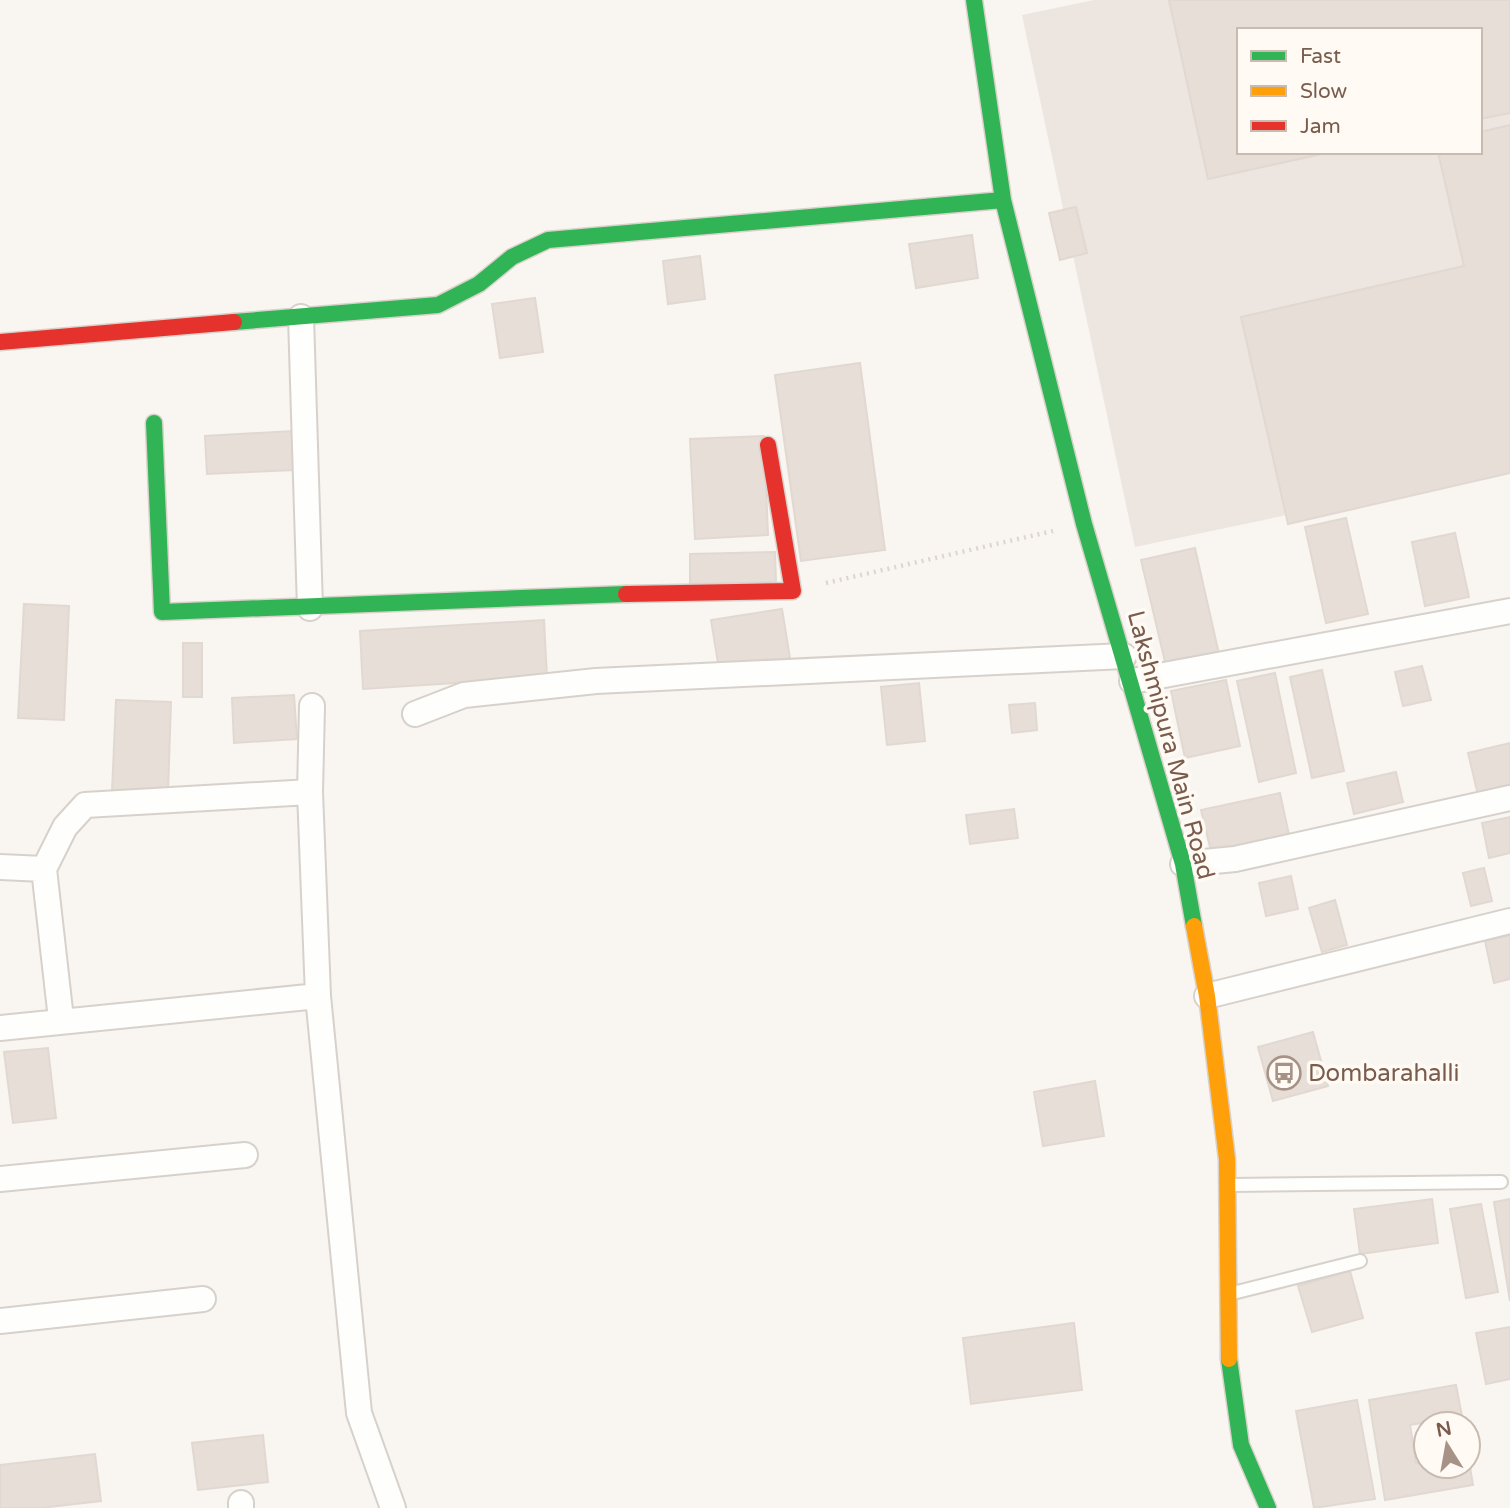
<svg xmlns="http://www.w3.org/2000/svg" width="1510" height="1508" font-family="'Varela Round',sans-serif">
  <style>
    .industrial { fill: #ede5e0; fill-rule: evenodd }
    .building { fill: #e6ded7; stroke: #e2d8d2; stroke-width: 2 }
    .lines { fill: none; stroke-linecap: round; stroke-linejoin: round }
    .lane-casing { stroke: #d7d1cb; stroke-width: 16 }
    .street-casing { stroke: #d7d1cb; stroke-width: 28 }
    .fast-casing { stroke: #d9d2cb; stroke-width: 19 }
    .slow-casing { stroke: #d9d2cb; stroke-width: 19 }
    .jam-casing { stroke: #d9d2cb; stroke-width: 19 }
    .path { stroke: #dcd5d0; stroke-width: 4.5; stroke-dasharray: 2 5; stroke-linecap: butt }
    .lane { stroke: #fefefd; stroke-width: 12 }
    .street { stroke: #fefefd; stroke-width: 24 }
    .fast { stroke: #30b455; stroke-width: 16 }
    .slow { stroke: #ff9f0a; stroke-width: 16 }
    .jam { stroke: #e5322d; stroke-width: 16 }
    .labels { text-anchor: middle; stroke-width: 7; stroke-linejoin: round; paint-order: stroke }
    .street-label { font-size: 24px; fill: #7a5c4d; stroke: #fffaf3 }
    .poi-label { font-size: 24px; fill: #7a5c4d; stroke: #fffaf3; text-anchor: start }
  </style>
  <rect width="100%" height="100%" fill="#f9f5f0"/>
  <path class="industrial" d="M 1094,0 L 1510,0 L 1510,468 L 1135,547 L 1022,15 ZM 1239,30 L 1480,30 L 1480,152 L 1239,152 Z"/>
  <path class="building" d="M 1169,0 L 1510,0 L 1510,113 L 1480,119 L 1480,30 L 1239,30 L 1239,152 L 1331,152 L 1208,179 Z
    M 1510,125 L 1510,473 L 1288,524 L 1241,317 L 1464,266 L 1438,152 L 1480,152 L 1480,132 Z
    M 1076,207 L 1087,253 L 1060,260 L 1049,213 Z
    M 972,235 L 978,278 L 916,288 L 909,244 Z
    M 700,256 L 705,299 L 668,304 L 663,261 Z
    M 535,298 L 543,352 L 500,358 L 492,304 Z
    M 860,363 L 885,550 L 801,561 L 775,375 Z
    M 293,431 L 295,470 L 207,474 L 205,436 Z
    M 764,436 L 768,535 L 695,539 L 690,439 Z
    M 1346,518 L 1368,614 L 1326,623 L 1305,527 Z
    M 1455,533 L 1469,597 L 1425,606 L 1412,542 Z
    M 1195,548 L 1219,654 L 1166,666 L 1141,560 Z
    M 775,552 L 776,582 L 690,584 L 690,554 Z
    M 24,604 L 69,606 L 64,720 L 18,718 Z
    M 782,609 L 790,658 L 719,669 L 711,620 Z
    M 544,620 L 547,677 L 363,689 L 360,631 Z
    M 183,643 L 202,643 L 202,697 L 183,697 Z
    M 1422,666 L 1431,700 L 1403,706 L 1395,672 Z
    M 1322,670 L 1344,771 L 1312,778 L 1290,677 Z
    M 1275,673 L 1296,773 L 1259,782 L 1237,681 Z
    M 1226,680 L 1240,746 L 1185,758 L 1171,691 Z
    M 919,683 L 925,741 L 887,745 L 881,687 Z
    M 294,695 L 297,739 L 234,743 L 232,698 Z
    M 116,700 L 171,702 L 168,793 L 112,792 Z
    M 1035,703 L 1037,730 L 1012,733 L 1009,705 Z
    M 1510,743 L 1510,787 L 1478,795 L 1468,753 Z
    M 1396,772 L 1403,802 L 1354,814 L 1347,783 Z
    M 1280,793 L 1289,835 L 1211,851 L 1201,810 Z
    M 1014,809 L 1018,838 L 970,844 L 966,815 Z
    M 1510,817 L 1510,853 L 1489,858 L 1482,823 Z
    M 1484,868 L 1492,901 L 1471,906 L 1463,873 Z
    M 1291,876 L 1298,909 L 1266,916 L 1259,883 Z
    M 1335,900 L 1347,945 L 1322,952 L 1309,908 Z
    M 1510,935 L 1510,979 L 1494,983 L 1485,941 Z
    M 1313,1032 L 1328,1086 L 1273,1101 L 1258,1047 Z
    M 48,1048 L 56,1118 L 13,1123 L 4,1052 Z
    M 1095,1081 L 1104,1136 L 1043,1146 L 1034,1092 Z
    M 1432,1199 L 1438,1243 L 1360,1254 L 1354,1209 Z
    M 1510,1199 L 1510,1301 L 1494,1202 Z
    M 1481,1204 L 1498,1292 L 1466,1298 L 1450,1209 Z
    M 1350,1271 L 1363,1318 L 1312,1332 L 1298,1286 Z
    M 1074,1323 L 1082,1390 L 971,1404 L 963,1338 Z
    M 1510,1327 L 1510,1379 L 1486,1384 L 1476,1333 Z
    M 1456,1385 L 1462,1416 L 1410,1425 L 1416,1463 L 1426,1461 L 1426,1466 L 1468,1466 L 1468,1455 L 1473,1485 L 1385,1500 L 1369,1400 Z
    M 1357,1400 L 1375,1499 L 1314,1508 L 1296,1411 Z
    M 263,1435 L 268,1482 L 198,1490 L 192,1443 Z
    M 95,1454 L 101,1501 L 40,1508 L 0,1508 L 0,1465 Z"/>
  <g class="lines">
    <defs>
      <path id="lane" d="M 1231,1185 L 1501,1182
        M 1229,1294 L 1360,1261"/>
      <path id="street" d="M 301,317 L 310,608
        M 1132,681 L 1510,611
        M 312,706 L 310,792 L 318,996 L 359,1413 L 393,1508
        M 415,714 L 464,695 L 596,681 L 1124,656
        M 1183,864 L 1235,859 L 1510,798
        M 0,867 L 44,869
        M 1207,996 L 1510,921
        M 61,1019 L 44,869 L 65,827 L 85,805 L 310,792
        M 0,1028 L 318,996
        M 0,1179 L 245,1155
        M 0,1321 L 203,1299
        M 241,1503 L 241,1508"/>
      <path id="fast" d="M 974,0 L 1003,200 L 1084,524 L 1183,864 L 1194,926
        M 234,322 L 438,305 L 479,284 L 512,257 L 548,240 L 1003,200
        M 154,423 L 162,612 L 626,594
        M 1229,1359 L 1241,1445 L 1268,1508"/>
      <path id="slow" d="M 1194,926 L 1207,996 L 1227,1159 L 1229,1359"/>
      <path id="jam" d="M 0,342 L 234,322
        M 626,594 L 793,591 L 768,445"/>
    </defs>
    <use href="#lane" class="lane-casing"/>
    <use href="#street" class="street-casing"/>
    <use href="#fast" class="fast-casing"/>
    <use href="#slow" class="slow-casing"/>
    <use href="#jam" class="jam-casing"/>
    <path class="path" d="M 826,583 L 1053,531"/>
    <use href="#lane" class="lane"/>
    <use href="#street" class="street"/>
    <use href="#fast" class="fast"/>
    <use href="#slow" class="slow"/>
    <use href="#jam" class="jam"/>
  </g>
  <defs>
    <symbol id="bus-ring" viewBox="-11 -11 22 22"><circle r="9.5" fill="#fffaf3" stroke="#a69286" stroke-width="1.5"/><path d="M-5-6H5V4H4V6H2V4H-2V6H-4V4H-5ZM-3.5-4V0h7V-4ZM-3.5 1.2v1.5H-2V1.2ZM2 1.2v1.5H3.5V1.2Z" fill="#a69286"/></symbol>
  </defs>
  <g fill-rule="evenodd">
    <use href="#bus-ring" x="1265" y="1054" width="38" height="38"/>
  </g>
  <g class="labels">
    <g class="street-label">
      <text transform="translate(1171 745) rotate(75)" y="8">Lakshmipura Main Road</text>
    </g>
    <g class="poi-label">
      <text x="1308" y="1081">Dombarahalli</text>
    </g>
  </g>
  <rect x="1237" y="28" width="245" height="126" fill="#fffaf3" stroke="#cabbb1" stroke-width="2"/>
  <rect x="1251" y="51" width="35" height="10" fill="#30b455" stroke="#cabbb1" stroke-width="2"/>
  <text x="1300" y="63" font-size="21" fill="#7a5c4d">Fast</text>
  <rect x="1251" y="86" width="35" height="10" fill="#ff9f0a" stroke="#cabbb1" stroke-width="2"/>
  <text x="1300" y="98" font-size="21" fill="#7a5c4d">Slow</text>
  <rect x="1251" y="121" width="35" height="10" fill="#e5322d" stroke="#cabbb1" stroke-width="2"/>
  <text x="1300" y="133" font-size="21" fill="#7a5c4d">Jam</text>
  <g transform="translate(1447 1445) rotate(349)"><circle r="33" fill="#fffaf3" stroke="#cabbb1" stroke-width="2"/>
  <path d="M0-5L12 26L0 18L-12 26Z" fill="#a69286"/>
  <text y="-10" font-size="19" font-weight="bold" text-anchor="middle" fill="#7a5c4d">N</text>
  </g>
</svg>
